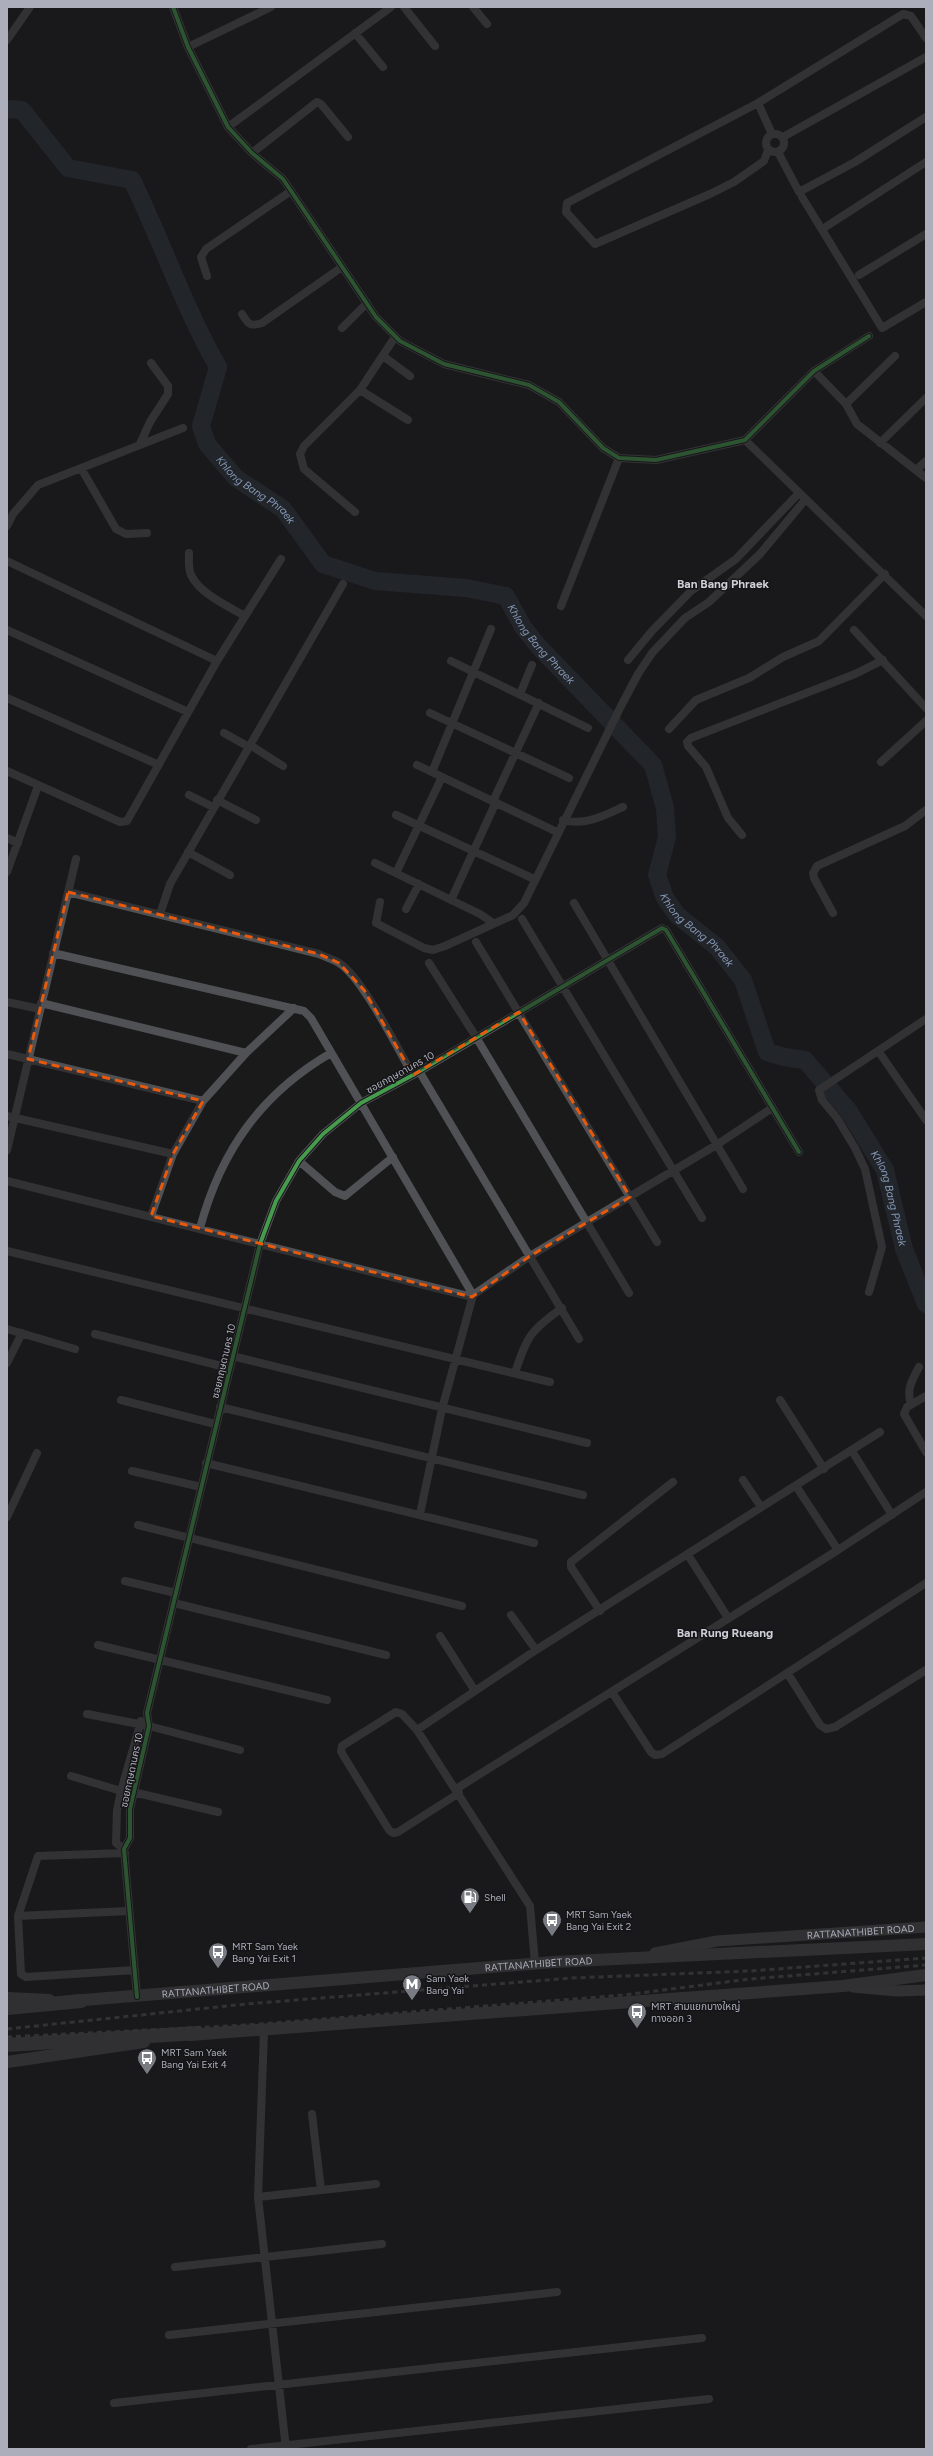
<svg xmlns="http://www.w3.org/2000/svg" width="933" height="2456" font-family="Figtree,'Noto Sans Thai',sans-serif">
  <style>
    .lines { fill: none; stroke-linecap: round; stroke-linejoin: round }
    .river { stroke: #2d333d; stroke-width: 18 }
    .street { stroke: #505155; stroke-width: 8 }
    .secondary { stroke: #4e4f52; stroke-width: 11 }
    .primary { stroke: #4d4d51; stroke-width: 12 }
    .highway { stroke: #4d4d51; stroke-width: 14 }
    .rail { stroke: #4f5053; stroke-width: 3; stroke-dasharray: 5 4; stroke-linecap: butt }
    .cycleway-casing { stroke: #151417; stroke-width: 6 }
    .cycleway { stroke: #469c4c; stroke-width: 4 }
    .marked { fill: none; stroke: #e8590c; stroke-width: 3; stroke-dasharray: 8 5; stroke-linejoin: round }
    .labels { text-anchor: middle; stroke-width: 3; stroke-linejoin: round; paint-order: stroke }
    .street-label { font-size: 10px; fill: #acafbb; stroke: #151417 }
    .poi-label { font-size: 10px; fill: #acafbb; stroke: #151417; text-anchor: start }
    .water-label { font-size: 11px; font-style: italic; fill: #8497b5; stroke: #151417 }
    .quarter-label { font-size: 12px; font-weight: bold; fill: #cdced7; stroke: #151417 }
  </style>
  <rect width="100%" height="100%" fill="#1a1a1b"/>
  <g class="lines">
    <path class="river" id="s1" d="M 7,109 L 22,110 L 68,168 L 132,180 C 162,242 184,307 218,367 L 201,426 L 207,444 L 236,478 L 283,509 L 323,564 L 375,581 L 466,588 L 506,596 L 523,627 L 539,647 L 653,765 L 665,808 L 667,837 L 657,875 L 665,898 L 677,915 L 717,947 L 743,980 L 767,1052 L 784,1057 L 805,1060 L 848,1110 L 885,1170 L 904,1249 L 926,1304"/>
    <path class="street" d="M 173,7 L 188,47 L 228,127 L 252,153 L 283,179 L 376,317 L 400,341 L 444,364 L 529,385 L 559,402 L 603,448 L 619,458 L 656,460 L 745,440 L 814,371 L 869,336
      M 404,7 L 435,46
      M 473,7 L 487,24
      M 355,33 L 383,67
      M 7,40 L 30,7
      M 188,47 L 271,7
      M 758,103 L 772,134
      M 228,127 L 391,7
      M766 143a9 9 0 1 1 18 0a9 9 0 1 1-18 0Z
      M 783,137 L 926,57
      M 768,150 L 764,161 L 734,182 L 710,194 L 595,244 L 566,212 L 567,203 L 758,103 L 903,14 L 911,16 L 926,38
      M 778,152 L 799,192 L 855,162 L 926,117
      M 252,153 L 317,102 L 321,104 L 348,137
      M 802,197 L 882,328 L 926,302
      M 827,226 L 926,162
      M 859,275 L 926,234
      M 207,276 L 201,257 L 206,249 L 291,191
      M 242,314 C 248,324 250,327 262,323 L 342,267
      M 342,328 L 367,303
      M 383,356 L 410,376
      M 814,371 L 846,404 L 857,424 L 926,478
      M 360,390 L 408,420
      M 846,404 L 895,356
      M 745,440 L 926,616
      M 880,443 L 926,398
      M 140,444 L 150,422 L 168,394 L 168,386 L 151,363
      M 81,468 L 116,529 L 126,534 L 147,533
      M 916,470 L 926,461
      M 355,512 L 304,469 L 300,454 L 304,446 L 360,390 L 395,337
      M 7,526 L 13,514 L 38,485 L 183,428
      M 189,553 C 189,560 188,568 191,575 C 200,594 228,606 245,616
      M 7,561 L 217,661
      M 561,606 L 619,458
      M 7,630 L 188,712
      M 854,630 L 926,708
      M 628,660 L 652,631 L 691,591 L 736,559 L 799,493
      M 451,661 L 588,728
      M 520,694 L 532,665
      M 7,698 L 159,765
      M 430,713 L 569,778
      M 669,729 L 696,700 L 749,678 L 783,657 L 819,641 L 885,574
      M 224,733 L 249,747
      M 250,745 L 283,766
      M 881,762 L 926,721
      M 417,765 L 557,832
      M 7,771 L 120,822 L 127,821 L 217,661 L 281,559
      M 432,772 L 491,629
      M 189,795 L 213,807
      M 217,800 L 256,820
      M 493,801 L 539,703
      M 396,815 L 534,879
      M 563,820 C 585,826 603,816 623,807
      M 742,835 L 728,818 L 706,767 L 688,746 L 687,742 L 691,738 L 855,674 L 883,660
      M 7,838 L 18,843
      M 188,852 L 230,875
      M 375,863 L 480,914 L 493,923
      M 7,872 L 38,786
      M 396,873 L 442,777
      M 68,892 L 319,954 C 325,957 333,959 339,963 C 363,978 397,1048 413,1075
      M 451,900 L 496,802
      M 380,902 L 376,923 L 424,948 L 433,950 L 445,946 L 513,915 L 524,903 L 621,706 L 638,674 L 652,653 L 685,618 L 709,602 L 760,554 L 805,500
      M 574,903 L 743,1189
      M 406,909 L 419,884
      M 833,913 L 814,878 L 813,873 L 817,866 L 905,826 L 926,810
      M 160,914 L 170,884 L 343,584
      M 522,919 L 702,1218
      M 476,942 L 657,1242
      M 53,953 L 304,1011 L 311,1018 L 473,1295
      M 429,963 L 476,1037 L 629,1293
      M 7,1002 L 40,1009
      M 41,1003 L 246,1053
      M 879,1052 L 926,1120
      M 7,1054 L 203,1101
      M 419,1071 L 579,1339
      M 7,1116 L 173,1154
      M 7,1150 L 76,859
      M 299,1161 L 335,1192 L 345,1196 L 393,1157
      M 7,1181 L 472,1297
      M 151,1216 L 173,1154 L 203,1101 L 246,1053 L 294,1008
      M 200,1228 C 221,1150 262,1093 331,1053
      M 7,1251 L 550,1382
      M 869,1292 L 882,1247 L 865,1169 L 855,1148 L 837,1118 L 822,1100 L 819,1090 L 926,1019
      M 7,1329 L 75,1349
      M 95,1334 L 229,1368
      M 232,1356 L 587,1443
      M 7,1363 L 22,1333
      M 515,1373 C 527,1336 530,1331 562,1308
      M 926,1396 L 907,1407 L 904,1414 L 926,1452
      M 121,1400 L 215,1424
      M 780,1400 L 824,1469
      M 911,1404 C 906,1390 912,1380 919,1367
      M 220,1407 L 583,1495
      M 852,1451 L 892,1515
      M 206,1463 L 534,1543
      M 132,1471 L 201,1487
      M 743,1480 L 761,1507
      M 796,1486 L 838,1550
      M 420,1514 L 442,1409 L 473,1295 L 530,1256 L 718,1144 L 772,1108
      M 7,1517 L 37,1453
      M 138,1525 L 462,1606
      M 688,1555 L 728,1618
      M 125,1581 L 176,1593
      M 174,1603 L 386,1655
      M 600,1611 L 571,1567 L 571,1562 L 673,1482
      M 511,1615 L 536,1650
      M 440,1636 L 475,1691
      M 98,1645 L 327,1700
      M 788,1674 L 820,1725 L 826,1729 L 835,1727 L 926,1670
      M 612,1692 L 651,1752 L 655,1755 L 662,1754 L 926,1583
      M 87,1714 L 149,1726 L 240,1750
      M 417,1730 L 536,1650 L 880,1432
      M 71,1776 L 121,1791
      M 456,1789 L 838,1550 L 926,1492
      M 133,1792 L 218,1812
      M 459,1793 L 398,1832 L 393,1833 L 389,1830 L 343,1755 L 341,1751 L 342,1746 L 396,1712 L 402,1714 L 417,1730 L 530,1906 L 535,1963
      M 124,1849 L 116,1843 L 117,1810 L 121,1791 L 141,1721
      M 125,1853 L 38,1856 L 18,1916 L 21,1974 L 26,1977 L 135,1970
      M 18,1916 L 129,1911
      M 137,1997 L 124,1849 L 130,1838 L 130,1809 L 149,1726 L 147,1713 L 260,1244 L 276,1201 L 299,1161 L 323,1134 L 361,1103 L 413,1075 L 662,928 L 666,930 L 799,1152
      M 264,2031 L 258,2197 L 286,2449
      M 312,2114 L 321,2190
      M 258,2197 L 376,2184
      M 175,2267 L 382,2244
      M 169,2335 L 557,2292
      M 114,2403 L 702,2338
      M 251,2449 L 709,2399"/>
    <g class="secondary">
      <path id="s2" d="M 655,1953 L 717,1941 L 926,1927"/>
      <path d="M 853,1987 L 897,1991 L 926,1990"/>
    </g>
    <g class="primary">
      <path d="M 7,1998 L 49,2000"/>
      <path id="s3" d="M 71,2001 L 554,1962 L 926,1944"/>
      <path d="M 190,2035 L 843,1986 L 926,1975"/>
      <path d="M 7,2062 L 144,2042"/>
    </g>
    <path class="highway" d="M 7,2008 L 81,2001
      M 7,2045 L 198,2033"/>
    <path class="rail" d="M 7,2029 L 246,2004 L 572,1978 L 750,1971 L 926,1958
      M 7,2037 L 248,2025 L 624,1995 L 750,1979 L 926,1965"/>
    <defs>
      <path id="cycleway" d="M 173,7 L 188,47 L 228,127 L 252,153 L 283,179 L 376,317 L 400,341 L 444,364 L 529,385 L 559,402 L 603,448 L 619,458 L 656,460 L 745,440 L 814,371 L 869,336
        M 137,1997 L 124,1849 L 130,1838 L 130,1809 L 149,1726 L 147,1713 L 260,1244 L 276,1201 L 299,1161 L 323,1134 L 361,1103 L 413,1075 L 662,928 L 666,930 L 799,1152"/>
    </defs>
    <use href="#cycleway" class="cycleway-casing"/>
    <use href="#cycleway" class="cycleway"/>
  </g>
  <path d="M0 0H933V2456H0ZM 68,892 L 319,954 L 339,963 L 364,990 L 413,1075 L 519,1012 L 630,1197 L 530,1256 L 472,1297 L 151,1216 L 173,1154 L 203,1101 L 28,1059 Z" fill="#1a1a1b" fill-opacity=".55" fill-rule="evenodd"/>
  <path class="marked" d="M 68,892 L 319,954 L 339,963 L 364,990 L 413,1075 L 519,1012 L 630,1197 L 530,1256 L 472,1297 L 151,1216 L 173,1154 L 203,1101 L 28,1059 Z"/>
  <defs>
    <symbol id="fuel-pin" viewBox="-11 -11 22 30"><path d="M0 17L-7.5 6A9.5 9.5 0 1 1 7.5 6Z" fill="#797b83" stroke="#151417"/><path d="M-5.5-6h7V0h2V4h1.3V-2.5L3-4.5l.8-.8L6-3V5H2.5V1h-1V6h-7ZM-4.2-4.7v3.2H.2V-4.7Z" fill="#fff"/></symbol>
    <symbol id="bus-pin" viewBox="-11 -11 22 30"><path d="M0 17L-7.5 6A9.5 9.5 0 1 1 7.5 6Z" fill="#797b83" stroke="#151417"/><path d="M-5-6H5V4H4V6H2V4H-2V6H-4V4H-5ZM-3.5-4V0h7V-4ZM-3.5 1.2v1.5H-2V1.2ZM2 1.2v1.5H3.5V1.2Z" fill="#fff"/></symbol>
    <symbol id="metro-pin" viewBox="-11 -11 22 30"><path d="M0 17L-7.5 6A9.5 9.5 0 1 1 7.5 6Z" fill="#797b83" stroke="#151417"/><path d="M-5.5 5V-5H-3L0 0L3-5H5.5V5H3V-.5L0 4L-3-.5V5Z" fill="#fff"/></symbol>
  </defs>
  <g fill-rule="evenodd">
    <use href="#fuel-pin" x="459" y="1886" width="22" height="30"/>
    <use href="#bus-pin" x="541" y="1909" width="22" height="30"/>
    <use href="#bus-pin" x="207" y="1941" width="22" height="30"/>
    <use href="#metro-pin" x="401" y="1973" width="22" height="30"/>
    <use href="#bus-pin" x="626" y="2001" width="22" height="30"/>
    <use href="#bus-pin" x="136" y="2047" width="22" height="30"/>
  </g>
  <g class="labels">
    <g class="street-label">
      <text transform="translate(400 1072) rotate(-29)" y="4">ซอยกฤษดานคร 10</text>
      <text transform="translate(223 1361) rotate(-77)" y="4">ซอยกฤษดานคร 10</text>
      <text transform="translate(131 1770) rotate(-78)" y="4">ซอยกฤษดานคร 10</text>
      <text dy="4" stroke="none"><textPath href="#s2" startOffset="207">RATTANATHIBET ROAD</textPath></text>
      <text dy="4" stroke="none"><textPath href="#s3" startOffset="469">RATTANATHIBET ROAD</textPath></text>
      <text dy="4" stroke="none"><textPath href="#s3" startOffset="145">RATTANATHIBET ROAD</textPath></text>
    </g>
    <g class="poi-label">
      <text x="484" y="1901">Shell</text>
      <text x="566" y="1918">MRT Sam Yaek<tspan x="566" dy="12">Bang Yai Exit 2</tspan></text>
      <text x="232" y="1950">MRT Sam Yaek<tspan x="232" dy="12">Bang Yai Exit 1</tspan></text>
      <text x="426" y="1982">Sam Yaek<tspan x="426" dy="12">Bang Yai</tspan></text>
      <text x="651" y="2010">MRT สามแยกบางใหญ่<tspan x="651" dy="12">ทางออก 3</tspan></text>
      <text x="161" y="2056">MRT Sam Yaek<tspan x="161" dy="12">Bang Yai Exit 4</tspan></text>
    </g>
    <g class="water-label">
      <text dy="4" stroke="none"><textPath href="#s1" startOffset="508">Khlong Bang Phraek</textPath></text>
      <text dy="4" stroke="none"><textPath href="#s1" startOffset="856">Khlong Bang Phraek</textPath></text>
      <text dy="4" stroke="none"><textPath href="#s1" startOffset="1204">Khlong Bang Phraek</textPath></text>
      <text dy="4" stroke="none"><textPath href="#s1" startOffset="1552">Khlong Bang Phraek</textPath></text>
    </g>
    <g class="quarter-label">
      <text x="723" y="588">Ban Bang Phraek</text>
      <text x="725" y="1637">Ban Rung Rueang</text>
    </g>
  </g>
  <rect width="933" height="2456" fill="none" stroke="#acafbb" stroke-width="16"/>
</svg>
